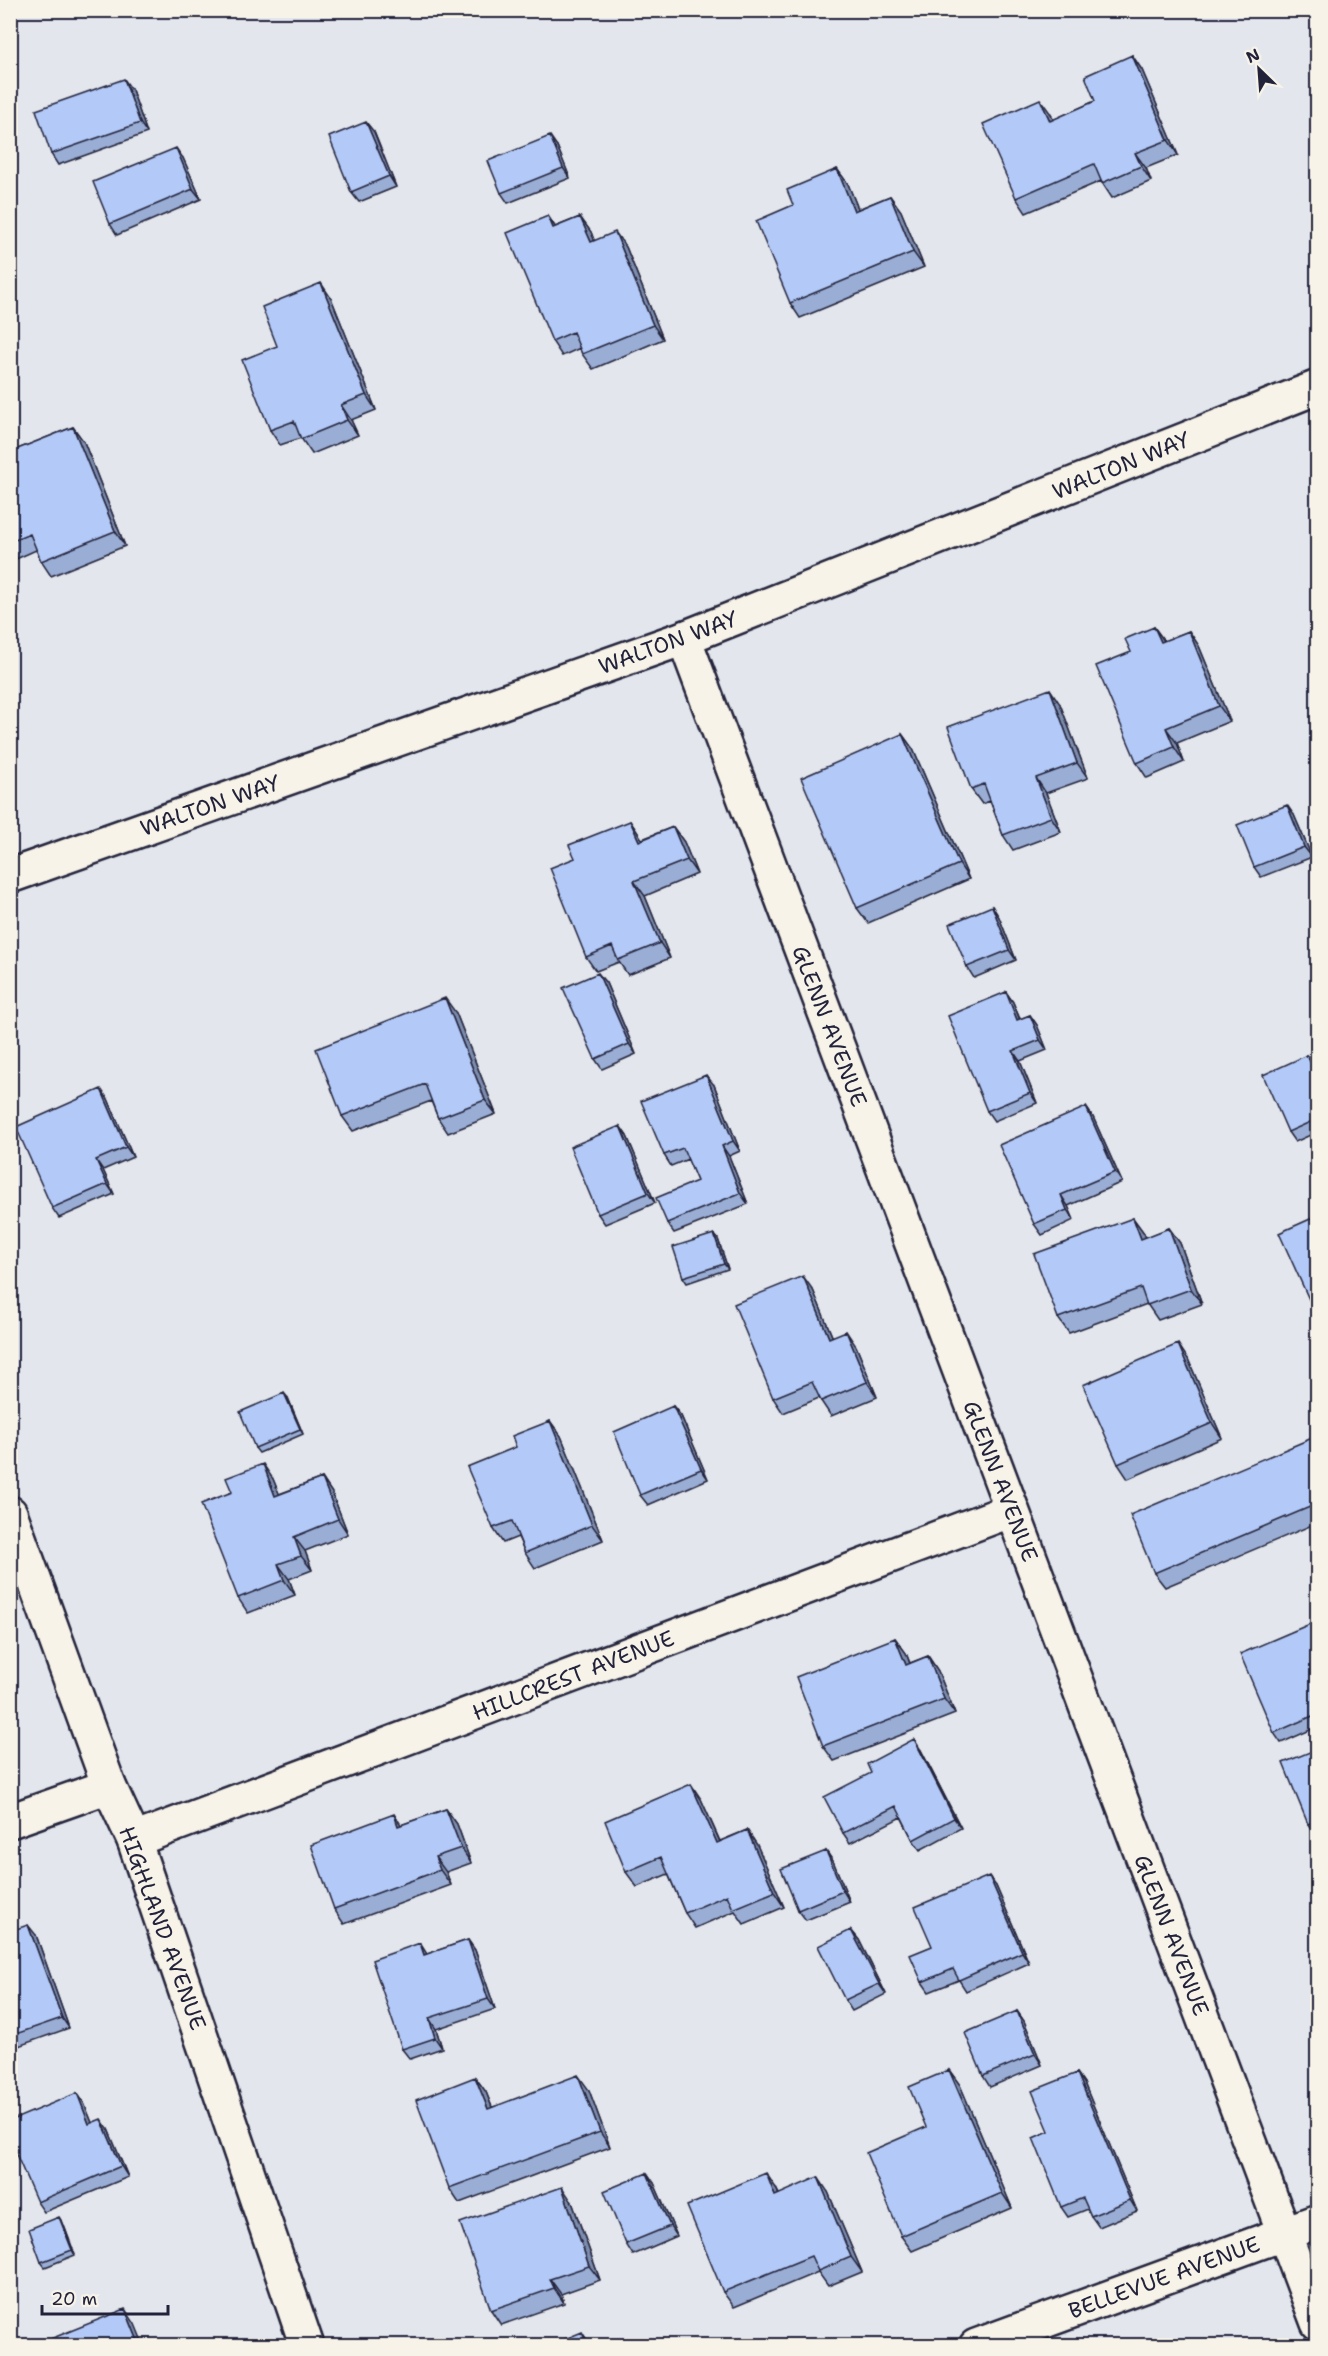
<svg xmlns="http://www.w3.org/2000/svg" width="1328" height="2356" font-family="'Shantell Sans',sans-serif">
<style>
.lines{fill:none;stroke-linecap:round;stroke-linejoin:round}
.minor-casing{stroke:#22223b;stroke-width:38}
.major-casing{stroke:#22223b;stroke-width:38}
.minor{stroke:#f7f3e8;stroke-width:33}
.major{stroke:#f7f3e8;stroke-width:33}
.wall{fill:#9aaed5;stroke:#22223b;stroke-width:1.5}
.shaded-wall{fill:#7d8dae;stroke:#22223b;stroke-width:1.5}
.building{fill:#b3caf8;stroke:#22223b;stroke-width:1.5}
.labels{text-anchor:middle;stroke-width:4.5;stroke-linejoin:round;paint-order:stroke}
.street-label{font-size:22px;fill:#22223b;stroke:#f7f3e8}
</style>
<rect width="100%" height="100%" fill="#e3e7ed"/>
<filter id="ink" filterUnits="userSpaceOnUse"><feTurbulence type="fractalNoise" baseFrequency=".0167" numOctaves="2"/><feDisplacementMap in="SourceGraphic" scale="12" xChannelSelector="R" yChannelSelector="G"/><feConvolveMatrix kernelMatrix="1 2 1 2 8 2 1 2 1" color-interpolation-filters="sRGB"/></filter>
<g filter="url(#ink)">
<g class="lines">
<g class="minor-casing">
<path id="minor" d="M684,638L1318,2323
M10,1821L109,1786
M134,1840L1012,1510
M976,2346L1318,2221"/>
</g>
<g class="major-casing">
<path id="major" d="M10,876L684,638L1318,387
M10,1513L109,1786L134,1840L307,2346"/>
</g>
<use href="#minor" class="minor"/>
<use href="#major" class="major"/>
</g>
<path class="wall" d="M1132,55L1142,70L1178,155L1146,168L1151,181L1112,198L1101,181L1026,213L1016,198L1051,114L1053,120L1095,101Z
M132,90L147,133L58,165L51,154Z
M374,132L396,187L359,202L351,192Z
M557,146L570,178L508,203L501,193Z
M183,158L201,199L117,235L110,224Z
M837,169L848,184L858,209L890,196L901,211L924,267L800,318L790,303L793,205Z
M548,216L555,227L580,217L591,232L594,241L626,247L663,339L593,369L582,354L580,348L562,356L552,341Z
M331,298L376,410L351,420L358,435L312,454L301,438L280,445L270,430L277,346Z
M73,427L84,442L125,546L51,576L41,561L36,550L16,559L10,551V452Z
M1154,627L1164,641L1189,631L1199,646L1230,721L1177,743L1184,762L1147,778L1137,763L1131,652Z
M1060,704L1088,778L1046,793L1061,832L1013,850L1003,835L990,801L982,804L971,789Z
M902,734L913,749L969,879L868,923L857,908Z
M1294,815L1312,857L1261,877L1254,867Z
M630,821L642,839L673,827L684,842L697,874L645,896L670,958L628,975L619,962L596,971L586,957L575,858Z
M992,906L999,917L1016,960L974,978L967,967Z
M606,983L636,1054L602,1069L595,1059Z
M1006,992L1013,1002L1020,1019L1030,1015L1037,1025L1047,1050L1020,1061L1037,1103L994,1121L987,1111Z
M456,1013L496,1114L448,1133L438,1118L431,1101L353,1131L342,1116Z
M1307,1055L1314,1065L1317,1073V1132L1295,1142L1288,1132Z
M714,1085L740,1151L729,1156L748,1204L674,1233L667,1223L697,1181L688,1159L671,1166L664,1155Z
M108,1099L133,1157L103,1170L114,1194L59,1218L52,1208Z
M1086,1107L1093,1117L1122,1182L1068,1206L1074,1220L1042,1235L1034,1224Z
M620,1126L627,1136L655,1203L605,1224L598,1214Z
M1317,1216V1315L1312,1306Z
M1133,1218L1144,1233L1145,1238L1169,1228L1180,1243L1202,1304L1158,1320L1147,1304L1069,1333L1058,1318Z
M714,1234L718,1239L728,1269L687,1283L683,1277Z
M813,1290L832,1336L856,1346L877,1397L831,1416L819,1398L783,1413L773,1398Z
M1188,1359L1222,1438L1128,1479L1118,1464Z
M288,1398L303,1434L259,1453L255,1448Z
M673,1406L681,1416L708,1479L648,1505L640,1495Z
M550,1421L561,1436L603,1540L535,1568L525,1553L518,1537L503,1543L493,1528L516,1447Z
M1317,1436V1523L1165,1587L1154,1573Z
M322,1478L332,1493L348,1534L305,1551L312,1570L289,1579L295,1595L248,1613L238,1598L273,1479L279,1494Z
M1317,1621V1727L1281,1743L1274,1733Z
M895,1638L906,1653L910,1663L928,1656L938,1671L955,1714L834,1761L823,1746Z
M1317,1749V1838L1308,1824Z
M921,1750L961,1828L920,1850L913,1840L901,1817L850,1843L843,1833Z
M701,1799L720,1841L747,1830L757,1845L784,1907L744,1924L735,1911L695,1928L685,1913L668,1874L637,1887L626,1872Z
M446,1809L457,1824L471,1863L446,1872L451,1885L344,1924L334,1909L401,1825Z
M826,1851L833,1861L850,1902L806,1920L798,1910Z
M996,1886L1029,1963L966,1991L959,1980L929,1992L922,1982L932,1946Z
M851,1930L859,1940L886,1994L852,2011L845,2000Z
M10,1931L36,1935L69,2028L10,2049Z
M468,1940L475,1950L495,2009L436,2029L442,2048L410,2059L402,2049L427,1954Z
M1017,2011L1024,2021L1042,2065L990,2087L983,2076Z
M949,2070L960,2085L1012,2208L912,2251L901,2236Z
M1077,2073L1084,2083L1137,2211L1099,2227L1091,2216L1088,2209L1068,2217L1061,2207L1049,2131Z
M475,2077L486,2092L492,2107L589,2090L610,2147L459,2203L449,2188Z
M77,2093L84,2103L92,2123L108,2129L128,2177L44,2212L37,2202Z
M647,2173L654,2183L677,2236L633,2255L626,2244Z
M776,2188L779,2194L828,2192L862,2272L828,2286L818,2272L734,2307L723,2292Z
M572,2202L600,2280L561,2294L564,2303L501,2325L491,2310Z
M63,2223L75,2255L45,2267L41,2262Z"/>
<path class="shaded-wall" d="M1132,55L1142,70L1178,155L1168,140Z
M124,79L132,90L147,133L140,123Z
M1040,99L1051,114L1060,136L1050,121Z
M366,122L374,132L396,187L389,176Z
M550,136L557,146L570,178L563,168Z
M176,148L183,158L201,199L193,189Z
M1135,153L1146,168L1151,181L1141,166Z
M837,169L848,184L865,226L854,211Z
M890,196L901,211L924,267L913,252Z
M548,216L558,231L553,228Z
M580,217L591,232L601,257L591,242Z
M615,232L626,247L663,339L653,325Z
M321,283L331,298L376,410L366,395Z
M341,405L351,420L358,435L347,420Z
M73,427L84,442L125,546L115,531Z
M1154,627L1165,642H1161Z
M1189,631L1199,646L1230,721L1219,706Z
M1050,689L1060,704L1088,778L1077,763Z
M1166,728L1177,743L1184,762L1174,747Z
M902,734L913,749L969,879L959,864Z
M1036,778L1046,793L1061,832L1051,817Z
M1287,805L1294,815L1312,857L1304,847Z
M630,821L640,836L649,855L639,841Z
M673,827L684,842L697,874L687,860Z
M634,881L645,896L670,958L660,943Z
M992,906L999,917L1016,960L1009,950Z
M598,973L606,983L636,1054L629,1044Z
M1006,992L1013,1002L1024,1031L1017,1020Z
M445,998L456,1013L496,1114L485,1100Z
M1030,1015L1037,1025L1047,1050L1040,1040Z
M1013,1051L1020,1061L1037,1103L1030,1093Z
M1307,1055L1314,1065L1317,1073V1078Z
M706,1075L714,1085L740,1151L733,1141Z
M101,1089L108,1099L133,1157L126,1147Z
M1086,1107L1093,1117L1122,1182L1115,1172Z
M620,1126L627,1136L655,1203L648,1193Z
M722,1146L729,1156L748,1204L740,1193Z
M96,1160L103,1170L114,1194L107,1184Z
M1061,1195L1068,1206L1074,1220L1067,1210Z
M1133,1218L1144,1233L1152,1254L1141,1239Z
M1169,1228L1180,1243L1202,1304L1191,1289Z
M714,1234L718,1239L728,1269L724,1264Z
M803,1276L813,1290L839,1353L829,1338Z
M846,1331L856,1346L877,1397L867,1382Z
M1178,1344L1188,1359L1222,1438L1212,1423Z
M284,1393L288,1398L303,1434L300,1429Z
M673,1406L681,1416L708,1479L701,1469Z
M550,1421L561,1436L603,1540L592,1525Z
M263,1464L273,1479L286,1510L275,1496Z
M322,1478L332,1493L348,1534L338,1519Z
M294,1537L305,1551L312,1570L301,1556Z
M278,1564L289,1579L295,1595L284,1580Z
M895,1638L906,1653L916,1680L906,1665Z
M928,1656L938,1671L955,1714L944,1699Z
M914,1739L921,1750L961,1828L954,1818Z
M691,1784L701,1799L727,1858L717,1843Z
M446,1809L457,1824L471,1863L461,1848Z
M394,1814L404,1829L398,1826Z
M747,1830L757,1845L784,1907L774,1892Z
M826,1851L833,1861L850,1902L843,1891Z
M435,1857L446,1872L451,1885L440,1870Z
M989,1876L996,1886L1029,1963L1022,1952Z
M28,1925L36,1935L69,2028L62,2018Z
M851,1930L859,1940L886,1994L879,1984Z
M468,1940L475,1950L495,2009L488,1999Z
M420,1943L427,1954L424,1955Z
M1017,2011L1024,2021L1042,2065L1035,2054Z
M429,2018L436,2029L442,2048L435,2038Z
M949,2070L960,2085L1012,2208L1002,2193Z
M1077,2073L1084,2083L1137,2211L1130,2200Z
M578,2075L589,2090L610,2147L600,2132Z
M475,2077L486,2092L498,2123L488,2109Z
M77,2093L84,2103L97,2135L89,2124Z
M101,2119L108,2129L128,2177L121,2166Z
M647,2173L654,2183L677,2236L670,2226Z
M766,2173L776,2188L785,2211L775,2196Z
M818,2177L828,2192L862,2272L851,2257Z
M562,2187L572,2202L600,2280L589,2266Z
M59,2217L63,2223L75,2255L72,2250Z
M550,2279L561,2294L564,2303L554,2288Z
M125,2309L135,2324L144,2346H140Z
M582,2332L591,2346H587Z"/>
<path class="building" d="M1317,22V34L1313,24Z
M1132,55L1168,140L1135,153L1141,166L1102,183L1094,164L1016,198L983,124L1040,99L1050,121L1095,101L1085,76Z
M124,79L140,123L51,154L36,110Z
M366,122L389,176L351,192L329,137Z
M550,136L563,168L501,193L488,161Z
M176,148L193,189L110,224L93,182Z
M837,169L854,211L890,196L913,252L790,303L756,221L793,205L787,190Z
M548,216L553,228L580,217L591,242L615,232L653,325L582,354L573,332L552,341L507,233Z
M321,283L366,395L341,405L347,420L301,439L294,421L270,430L242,360L277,346L262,307Z
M73,427L115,531L41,561L30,534L10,542V452Z
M1154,627L1161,642L1189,631L1219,706L1166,728L1174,747L1137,763L1096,666L1131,652L1125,639Z
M1050,689L1077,763L1036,778L1051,817L1003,835L984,784L971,789L948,727Z
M902,734L959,864L857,908L801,778Z
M1287,805L1304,847L1254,867L1237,825Z
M630,821L639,841L673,827L687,860L634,881L660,943L618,960L612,946L586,957L550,868L575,858L569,845Z
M992,906L1009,950L967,967L949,924Z
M598,973L629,1044L595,1059L563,988Z
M1006,992L1017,1020L1030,1015L1040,1040L1013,1051L1030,1093L987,1111L948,1016Z
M445,998L485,1100L438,1118L425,1084L342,1116L316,1049Z
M1307,1055L1317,1078V1119L1288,1132L1263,1075Z
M706,1075L733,1141L722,1146L740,1193L667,1223L656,1198L697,1181L683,1148L664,1155L641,1101Z
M101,1089L126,1147L96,1160L107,1184L52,1208L16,1127Z
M1086,1107L1115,1172L1061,1195L1067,1210L1034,1224L999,1145Z
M620,1126L648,1193L598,1214L570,1147Z
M1317,1216V1304L1312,1306L1279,1233Z
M1133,1218L1141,1239L1169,1228L1191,1289L1147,1305L1141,1288L1058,1318L1034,1254Z
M714,1234L724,1264L683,1277L673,1247Z
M803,1276L829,1338L846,1331L867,1382L821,1401L812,1382L773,1398L734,1304Z
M1178,1344L1212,1423L1118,1464L1083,1385Z
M284,1393L300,1429L255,1448L240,1412Z
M673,1406L701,1469L640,1495L614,1432Z
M550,1421L592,1525L525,1553L512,1521L493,1528L467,1467L516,1447L512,1436Z
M1317,1436V1504L1154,1573L1130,1515Z
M263,1464L275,1496L322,1478L338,1519L294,1537L301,1556L278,1564L284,1580L238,1598L201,1504L232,1492L226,1478Z
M1317,1621V1670L1314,1672L1317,1679V1714L1274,1733L1240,1654Z
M895,1638L906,1665L928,1656L944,1699L823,1746L796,1677Z
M914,1739L954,1818L913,1840L896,1806L843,1833L824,1797L871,1773L867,1764Z
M1317,1749V1820L1308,1824L1283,1763Z
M691,1784L717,1843L747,1830L774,1892L733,1909L727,1895L685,1913L661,1857L626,1872L605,1821Z
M446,1809L461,1848L435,1857L440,1870L334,1909L311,1845L394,1814L398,1826Z
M826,1851L843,1891L798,1910L781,1869Z
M989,1876L1022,1952L959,1980L953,1969L922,1982L910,1955L932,1946L915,1907Z
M28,1925L62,2018L10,2036V1931Z
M851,1930L879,1984L845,2000L818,1946Z
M468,1940L488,1999L429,2018L435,2038L402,2049L372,1960L420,1943L424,1955Z
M1017,2011L1035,2054L983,2076L965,2033Z
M949,2070L1002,2193L901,2236L866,2153L926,2127L909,2087Z
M1077,2073L1130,2200L1091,2216L1083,2198L1061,2207L1033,2138L1049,2131L1032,2091Z
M578,2075L600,2132L449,2188L416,2100L475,2077L488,2109Z
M77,2093L89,2124L101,2119L121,2166L37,2202L10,2140V2121Z
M647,2173L670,2226L626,2244L604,2191Z
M766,2173L775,2196L818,2177L851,2257L818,2271L811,2256L723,2292L687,2206Z
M562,2187L589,2266L550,2279L554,2288L491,2310L460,2223Z
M59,2217L72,2250L41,2262L29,2229Z
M125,2309L140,2346H33Z
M582,2332L587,2346H548Z"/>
</g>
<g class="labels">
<g class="street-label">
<text transform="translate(1121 465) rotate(-22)" y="8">WALTON WAY</text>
<text transform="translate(668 642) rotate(-20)" y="8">WALTON WAY</text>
<text transform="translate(210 805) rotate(-19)" y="8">WALTON WAY</text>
<text transform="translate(830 1026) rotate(69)" y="8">GLENN AVENUE</text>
<text transform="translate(1001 1481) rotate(69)" y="8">GLENN AVENUE</text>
<text transform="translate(573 1675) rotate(-21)" y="8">HILLCREST AVENUE</text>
<text transform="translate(163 1928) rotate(70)" y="8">HIGHLAND AVENUE</text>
<text transform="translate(1172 1935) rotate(69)" y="8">GLENN AVENUE</text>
<text transform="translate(1164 2277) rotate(-20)" y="8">BELLEVUE AVENUE</text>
</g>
</g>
<rect width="1328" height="2356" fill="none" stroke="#f7f3e8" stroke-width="36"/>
<rect x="18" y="18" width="1292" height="2320" fill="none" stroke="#22223b" stroke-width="2" filter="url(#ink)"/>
<g transform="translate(1259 69) rotate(335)" stroke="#f7f3e8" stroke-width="4.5" paint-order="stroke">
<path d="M0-4.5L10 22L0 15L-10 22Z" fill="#22223b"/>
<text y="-9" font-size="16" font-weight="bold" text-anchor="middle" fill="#22223b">N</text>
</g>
<path d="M42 2305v9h126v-9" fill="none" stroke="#22223b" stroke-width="3"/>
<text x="51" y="2305" font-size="18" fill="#22223b" stroke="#f7f3e8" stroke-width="4.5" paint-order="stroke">20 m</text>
</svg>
